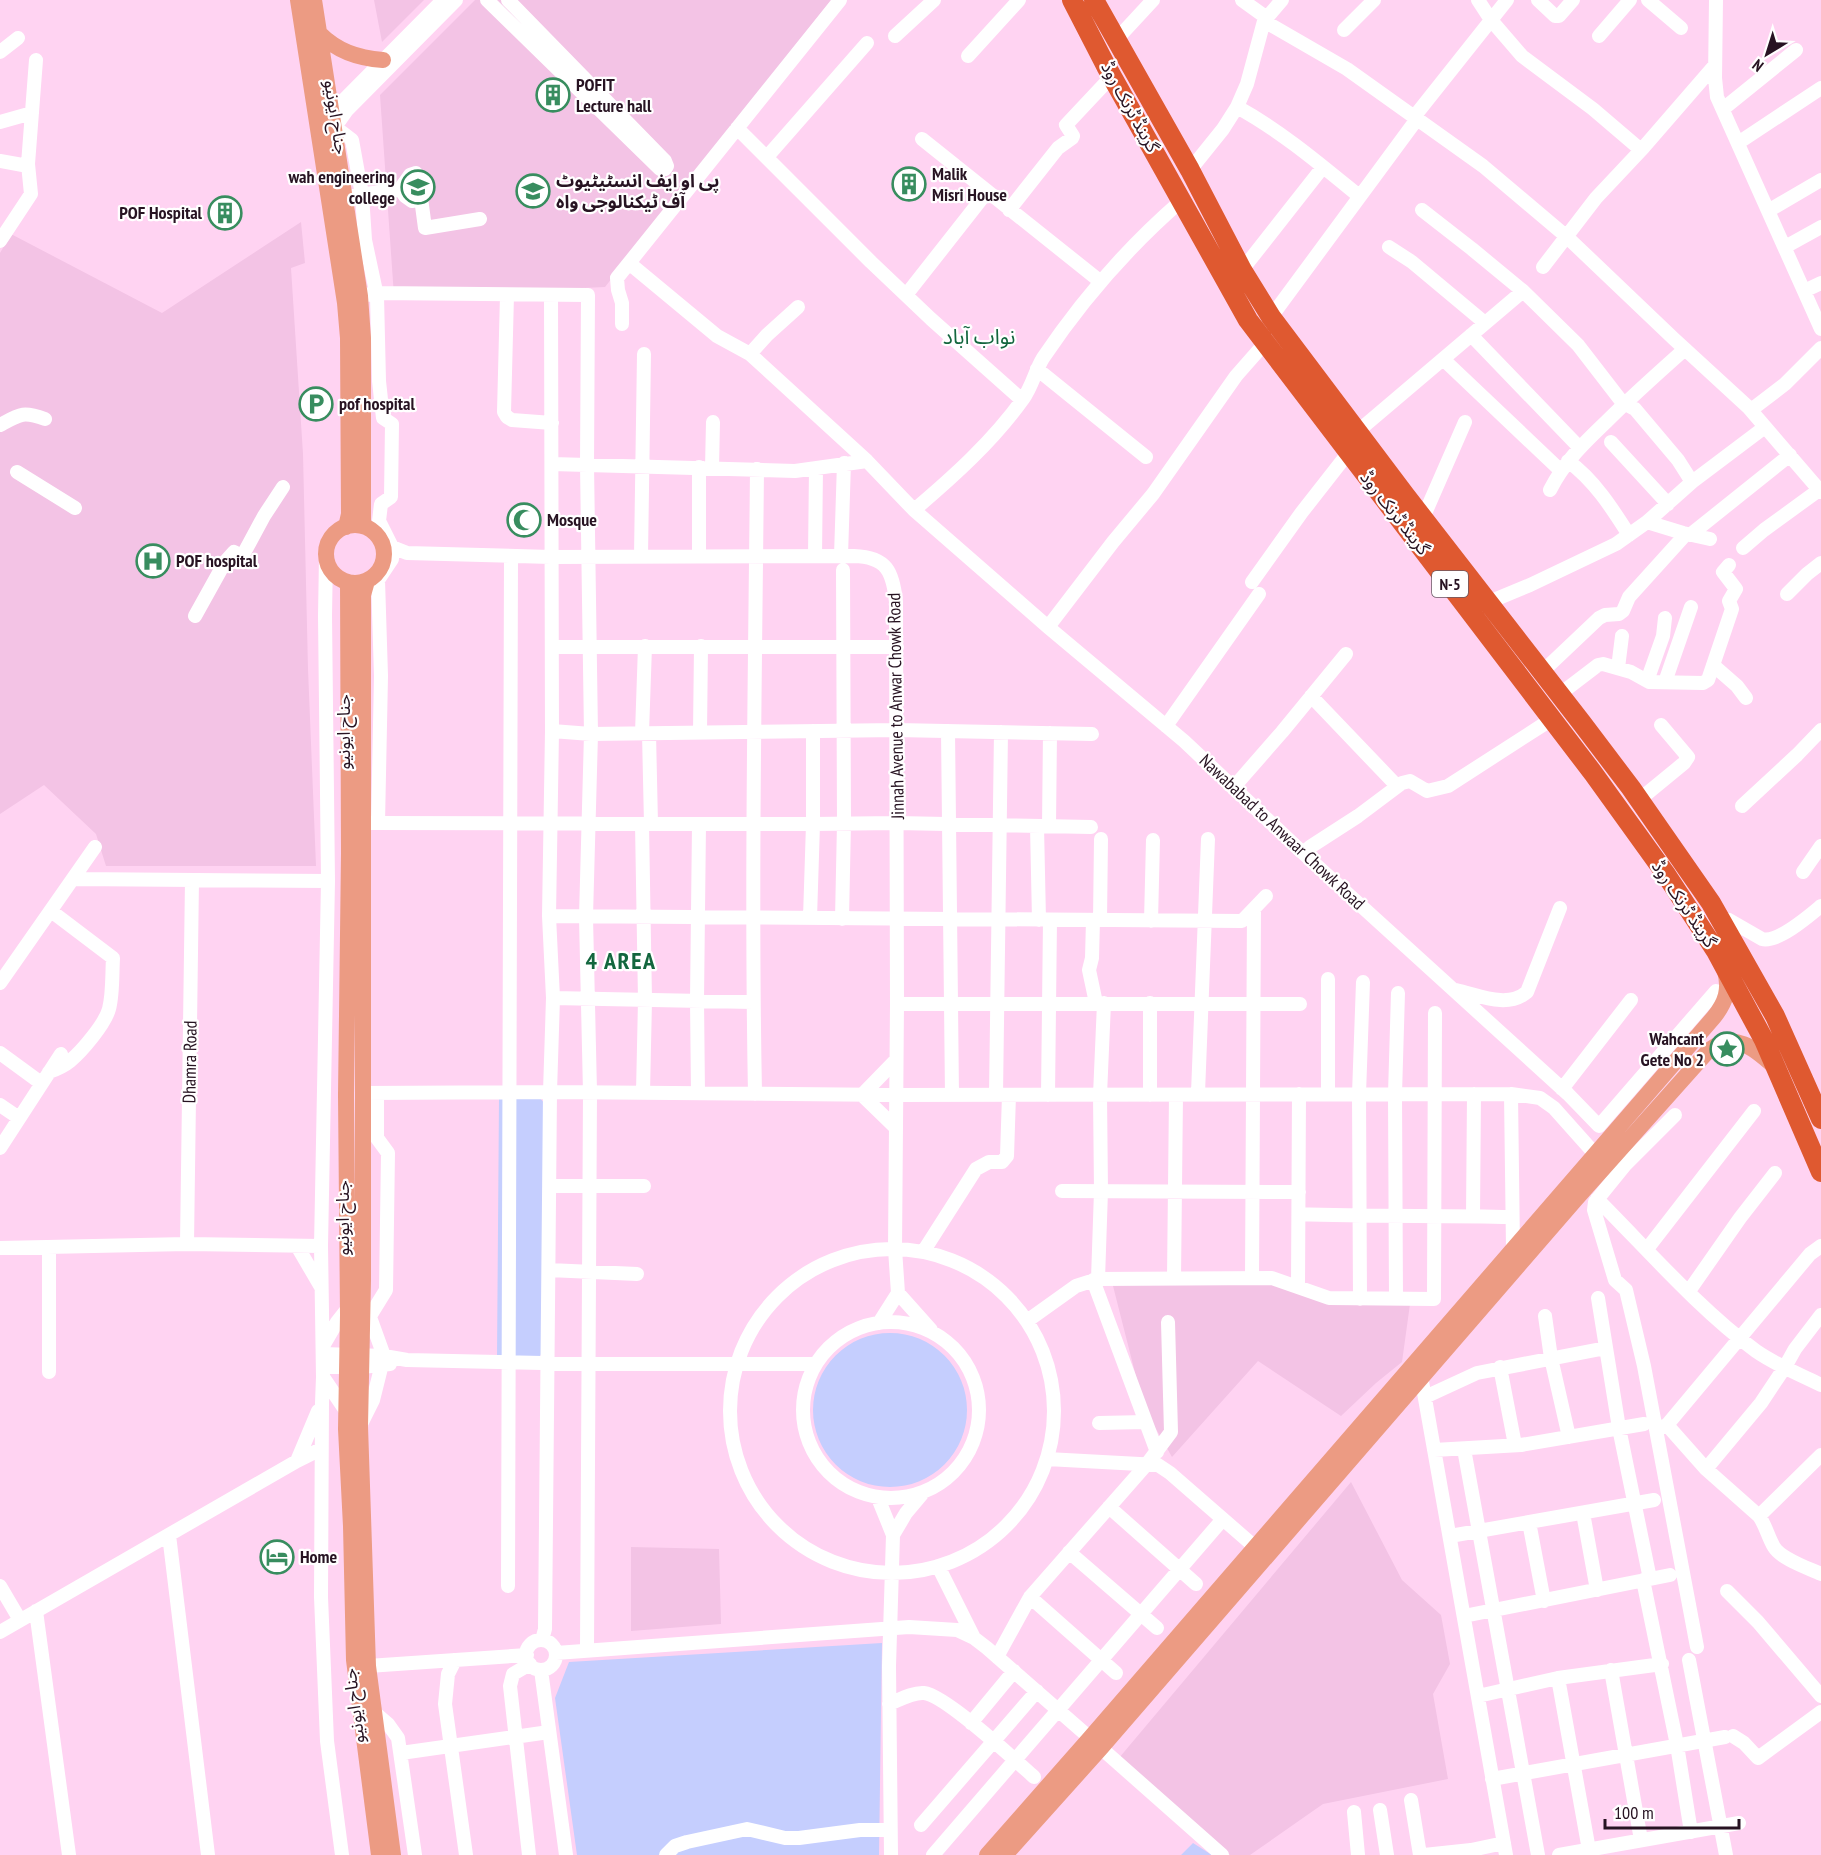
<svg xmlns="http://www.w3.org/2000/svg" width="1821" height="1855" font-family="'PT Sans Narrow','Noto Sans Arabic',sans-serif">
<style>
.built{fill:#f3c3e5}
.green{fill:#c5cefe}
.lines{fill:none;stroke-linecap:round;stroke-linejoin:round}
.minor{stroke:#fff;stroke-width:14}
.major{stroke:#ec9b83;stroke-width:16}
.highway{stroke:#df5930;stroke-width:20}
.labels{text-anchor:middle;stroke-width:4.5;stroke-linejoin:round;paint-order:stroke}
.shield{fill:#fff;stroke:#685a64;stroke-width:1.5}
.shield-label{font-size:16px;font-weight:bold;fill:#271322}
.poi-label{font-size:18px;font-weight:bold;fill:#271322;stroke:#fff;text-anchor:start}
.street-label{font-size:18px;fill:#271322;stroke:#fff}
.quarter-label{font-size:21px;fill:#13663e;stroke:#fff}
.district-label{font-size:24px;font-weight:bold;letter-spacing:1.5px;fill:#13663e;stroke:#fff}
</style>
<rect width="100%" height="100%" fill="#ffd3f2"/>
<path class="built" d="M374,0H424L382,42Z
M475,0H831L605,287L394,296L380,95Z
M301,222L305,263L291,268L303,454L308,669L316,866H106L96,834L44,785L0,814V253L11,234L162,313Z
M1112,1282H1276L1324,1300L1410,1304L1402,1362L1376,1383L1341,1416L1258,1361L1172,1457L1144,1408Z
M1351,1482L1402,1580L1441,1615L1450,1664L1433,1694L1448,1779L1323,1804L1250,1855H1230L1119,1758Z
M631,1547L719,1549L721,1624L631,1631Z"/>
<path class="green" d="M499,1097H539L546,1105L544,1350L538,1359L497,1358Z
M813 1410a77 77 0 1 1 154 0a77 77 0 1 1-154 0Z
M882,1643L879,1855H577L555,1698L569,1662Z
M1193,1843L1212,1855H1181Z"/>
<g class="lines">
<path class="minor" d="M487,0L660,169H665L667,166L665,161L508,0
M1242,0L1267,18
M1478,0L1491,20L1522,56L1593,109L1641,150
M1538,0L1555,16H1559L1573,0
M1648,0L1681,28
M1716,0L1715,78L1717,97L1821,329
M1264,21L1347,69L1483,166L1567,237L1674,339L1748,407L1821,492
M1344,30L1374,0
M895,36L934,0
M1599,36L1630,0
M1116,40L1153,0
M0,52L18,38
M968,56L1019,0
M1237,107C1281,131 1321,165 1359,196
M1723,109L1796,50
M1414,117L1507,0
M326,118L443,0
M0,122L32,113
M327,127H335L352,140L362,195L365,240L377,296L379,381L383,418L392,424L391,497L381,504L379,521L392,547V559L378,580L381,676L378,823
M335,127L347,110L456,0
M737,128L871,262L931,319L1022,400
M922,139L1101,282
M1738,143L1821,88
M767,157L867,43
M0,161L28,166
M1190,170L1223,129L1237,107L1247,84L1264,21L1282,0
M400,189L410,175L416,173
M353,196L400,189L405,196L412,201L421,198L425,228L480,219
M1009,210L1058,148L1072,138L1073,136L1066,125L1112,76
M1422,210L1472,249L1523,291L1578,345L1622,402L1635,409L1678,460L1692,482
M1768,211L1821,180
M0,241L31,194L28,164L36,60
M1389,247L1412,262L1485,323
M1785,247L1821,227
M629,263L717,336L750,354L867,461
M1543,267L1596,198L1643,148L1715,65
M1242,270L1323,167
M1804,291L1821,283
M507,295L504,412L507,417L512,420L552,423
M906,295L987,192
M360,296L376,293L588,295L587,465L591,734L586,917L590,1092L587,1650
M1271,317L1417,119
M622,324V303L618,290L617,278L840,0
M1471,335L1577,445
M750,354L767,335L798,307
M1443,359L1560,470
M1037,369L1146,457
M1751,410L1785,384L1821,348
M0,425C20,414 23,411 45,419
M1357,432L1523,291
M1611,442L1668,504
M1568,461C1594,480 1612,508 1629,535
M552,464L795,471L867,461L914,510C953,477 993,441 1023,399C1032,387 1035,371 1043,358C1082,300 1128,247 1181,201
M699,467V556
M712,468L713,422
M17,472L75,508
M1550,490C1564,462 1584,443 1606,422C1631,397 1658,373 1685,349
M914,510L1048,627L1184,741L1303,853L1568,1094L1599,1126L1716,991
M1423,518L1465,422
M1647,522L1683,533L1710,539
M1690,535L1790,455
M378,536L392,547L407,553L551,557L854,556C887,557 893,572 896,602L897,1004L895,1249L898,1293
M1743,548L1764,530L1819,490
M326,556L325,616L328,881L321,1246L323,1377L322,1403L321,1597L327,1741L342,1855
M641,556L644,354
M815,556L816,468
M841,556L844,463
M1252,582L1302,512L1349,452
M1787,594L1807,574L1821,563
M1489,602L1530,585L1616,544L1647,522L1692,482L1765,427
M195,616L225,562L234,552L240,555L244,553L264,516L283,487
M1048,627L1113,542L1153,494L1236,376L1265,343
M552,647H897
M1713,665L1737,686L1746,698
M1618,668L1622,636
M1542,672L1599,618L1605,615L1619,614L1623,611L1629,597L1686,534
M1647,681L1663,636L1665,618
M1665,682L1691,607
M1560,694L1598,665L1603,664L1631,672L1649,682L1703,683L1708,680L1732,609L1729,601L1736,589L1723,572L1729,565
M1311,696L1397,786
M1166,726L1259,594
M552,731L591,734L897,730L1092,734
M948,731L952,1095
M700,732L701,646
M642,733L645,646
M649,733L651,824
M1233,788L1282,732L1346,654
M1639,800L1684,763L1688,757L1661,725
M1742,806L1797,755L1821,730
M369,823L813,824L897,823L1091,827
M642,824L645,1000L643,1093
M1037,826L1039,920
M1049,826L1050,733
M1303,853L1310,847L1358,816L1402,783L1410,781L1427,791L1448,786L1552,719
M1803,872L1821,846
M74,879L328,881
M549,916L1242,921L1266,896
M810,918L813,824V731
M842,919L844,823L843,570
M1720,919L1729,920L1762,939C1778,943 1809,916 1821,906
M1093,920L1092,958L1089,970L1096,1003
M1100,920L1101,839
M1151,921L1153,840
M0,983L95,847
M1456,990C1479,995 1507,1009 1527,992L1560,908
M553,998L753,1002
M1150,1003V1095
M897,1004H1300
M0,1053L41,1083
M49,1072C57,1069 64,1066 70,1061C82,1051 105,1024 109,1009C113,994 112,975 113,958L51,911
M1562,1089L1631,1000
M362,1093L550,1092L896,1095L1511,1094L1540,1098L1554,1108L1595,1154
M698,1093L697,1000L699,824
M1198,1093L1208,839
M755,1094C751,886 755,678 757,469
M1328,1094V979
M1511,1094L1513,1249
M996,1095L1001,732
M1048,1095L1050,920
M0,1105L19,1118
M1675,1115L1625,1165L1595,1202L1594,1210L1615,1280L1626,1290L1644,1366L1697,1647
M896,1128L862,1095L896,1060
M0,1148L61,1054
M550,1186H644
M1062,1191L1299,1192
M1597,1199C1647,1249 1700,1310 1756,1351C1776,1365 1799,1374 1821,1385
M1299,1214C1370,1217 1440,1215 1511,1217
M1473,1216L1474,1094
M187,1244L192,880
M297,1246L321,1287
M49,1247V1372
M0,1248L187,1244L321,1246
M1647,1249L1754,1111
M730 1411a162 162 0 1 1 324 0a162 162 0 1 1-324 0Z
M923,1252L976,1169L989,1162H1002L1007,1156L1009,1095
M549,1270L637,1274
M1174,1278L1176,1095
M1252,1278L1254,909
M1098,1279L1101,1191L1100,1095L1104,1003
M1093,1280L1157,1452
M1298,1287L1299,1094
M1689,1291L1740,1218L1775,1173
M898,1293L931,1330
M1598,1298L1619,1428L1650,1579
M1360,1299L1359,1094L1363,982
M1396,1299L1395,1094L1398,993
M370,1316L386,1290L388,1153L377,1138V1093
M1545,1316L1551,1358L1569,1437
M1027,1321L1076,1286L1098,1279L1272,1278L1329,1298L1434,1299L1435,1013
M803 1410a88 88 0 1 1 176 0a88 88 0 1 1-176 0Z
M879,1323L898,1293
M323,1346L337,1322L348,1308
M323,1354L384,1356L407,1360L588,1364H816
M323,1367H362L390,1364
M1500,1367L1515,1445
M1417,1371L1421,1376L1506,1855
M323,1377L346,1411
M1425,1397L1477,1373L1606,1348
M1099,1423L1146,1422
M361,1424L373,1400L384,1356L367,1309
M1667,1425L1706,1469L1759,1516C1766,1526 1768,1537 1774,1547C1781,1559 1808,1568 1821,1574
M1656,1429L1667,1425L1810,1254L1821,1246
M1464,1449L1538,1855
M1434,1450L1521,1445L1644,1424
M1047,1459L1158,1465L1170,1473L1255,1547
M297,1461L318,1411
M1706,1469L1761,1403L1785,1367L1795,1349L1821,1315
M878,1498L893,1535L889,1666L891,1855
M1109,1507L1196,1584
M1583,1513L1597,1590
M1759,1516L1821,1455
M1529,1522L1544,1601
M169,1535L208,1855
M893,1535L906,1513L922,1494
M1450,1536L1654,1500
M1069,1552L1157,1628
M938,1566L974,1638
M1643,1580L1677,1745L1691,1832
M0,1586L20,1620
M508,1586L511,556
M1727,1591L1758,1622L1821,1696
M1030,1597L1116,1673
M36,1611L69,1855
M1464,1616L1670,1575
M0,1632L297,1461L321,1449
M542,1640L545,1629L550,1092L553,998L549,916L552,731L551,295
M526 1655a15 15 0 1 1 30 0a15 15 0 1 1-30 0Z
M556,1653L909,1627L957,1630L974,1638L987,1648L1090,1738
M997,1657L1030,1597L1147,1464L1171,1432L1168,1322
M455,1660L448,1674L445,1704L466,1855
M1689,1660L1726,1855
M368,1666L527,1655
M541,1670L566,1855
M1611,1670L1641,1840
M1558,1678L1589,1850
M1478,1696L1558,1678L1662,1664
M889,1704C899,1700 913,1692 924,1693C945,1695 1015,1760 1034,1777
M374,1712L388,1724L398,1738L415,1855
M971,1723L1014,1671
M1733,1736L1744,1743L1758,1758L1821,1712
M1101,1748L1222,1855
M401,1753L549,1732
M1492,1779L1725,1737
M1411,1800L1420,1855
M1380,1810L1387,1855
M1354,1812L1358,1855
M921,1825L1037,1691
M529,1855L510,1686L513,1674L530,1664
M666,1855L675,1846L687,1842L747,1829L785,1838H799L860,1830H890
M933,1855L1223,1519
M1424,1855L1471,1850L1504,1843
M1559,1855L1739,1823"/>
<path class="major" d="M298,0L345,303L348,338L349,514L346,527
M314,0L360,296L363,338V526
M319,33C337,51 357,58 383,60
M326 554a29 29 0 1 1 58 0a29 29 0 1 1-58 0Z
M367,581L363,595V1280L360,1426L368,1666L393,1855
M348,582L349,853L346,1095L348,1315L346,1429L351,1526L354,1660L379,1855
M987,1855L1090,1738L1714,1017C1726,1002 1730,989 1725,971
M1005,1855L1101,1748L1576,1199L1709,1050C1735,1030 1756,1050 1775,1067"/>
<path class="highway" d="M1072,0L1106,66L1248,320L1593,773L1665,873L1716,951L1764,1040L1821,1172
M1094,0L1190,170L1242,270L1271,317L1405,495L1581,722L1631,788L1711,903L1775,1016L1821,1119"/>
</g>
<defs>
<g id="building-ring" transform="scale(1.725)"><circle r="9.5" fill="#fff" stroke="#388d5f" stroke-width="1.5"/><path d="M-4-6H4V6H1V3H-1V6H-4ZM-2.5-4.3h1.7v1.8h-1.7ZM.8-4.3h1.7v1.8H.8ZM-2.5-1h1.7V.8h-1.7ZM.8-1h1.7V.8H.8Z" fill="#388d5f"/></g>
<g id="university-ring" transform="scale(1.725)"><circle r="9.5" fill="#fff" stroke="#388d5f" stroke-width="1.5"/><path d="M0-5L7-2L0 1L-7-2ZM-4 1L0 2.5L4 1V4Q0 6-4 4Z" fill="#388d5f"/></g>
<g id="parking-ring" transform="scale(1.725)"><circle r="9.5" fill="#fff" stroke="#388d5f" stroke-width="1.5"/><path d="M-3.5-5.5H1a3.5 3.5 0 0 1 0 7H-1V5.5H-3.5ZM-1-3.4V-.6H.8a1.4 1.4 0 0 0 0-2.8Z" fill="#388d5f"/></g>
<g id="mosque-ring" transform="scale(1.725)"><circle r="9.5" fill="#fff" stroke="#388d5f" stroke-width="1.5"/><path d="M3.5-4.9A6 6 0 1 0 3.5 4.9A5 5 0 1 1 3.5-4.9Z" fill="#388d5f"/></g>
<g id="hospital-ring" transform="scale(1.725)"><circle r="9.5" fill="#fff" stroke="#388d5f" stroke-width="1.5"/><path d="M-5-5h3v3.5h4V-5h3V5h-3V1.5h-4V5h-3Z" fill="#388d5f"/></g>
<g id="sight-ring" transform="scale(1.725)"><circle r="9.5" fill="#fff" stroke="#388d5f" stroke-width="1.5"/><path d="M0-6L1.8-2.2L6-1.7L2.9 1.2L3.7 5.4L0 3.3L-3.7 5.4L-2.9 1.2L-6-1.7L-1.8-2.2Z" fill="#388d5f"/></g>
<g id="hotel-ring" transform="scale(1.725)"><circle r="9.5" fill="#fff" stroke="#388d5f" stroke-width="1.5"/><path d="M-6-4.5h1.5V1H6V5H4.5V3h-9V5H-6ZM-4 0a1.8 1.8 0 1 1 3.6 0ZM.5 0V-2.5h3Q6-2.5 6 0Z" fill="#388d5f"/></g>
</defs>
<g fill-rule="evenodd">
<use href="#building-ring" x="553" y="95"/>
<use href="#building-ring" x="909" y="184"/>
<use href="#university-ring" x="418" y="187"/>
<use href="#university-ring" x="533" y="191"/>
<use href="#building-ring" x="225" y="213"/>
<use href="#parking-ring" x="316" y="404"/>
<use href="#mosque-ring" x="524" y="520"/>
<use href="#hospital-ring" x="153" y="561"/>
<use href="#sight-ring" x="1727" y="1049"/>
<use href="#hotel-ring" x="277" y="1557"/>
</g>
<g class="labels">
<rect class="shield" x="1432" y="571" width="36" height="26" rx="4.5"/>
<g class="shield-label">
<text x="1450" y="590">N-5</text>
</g>
<g class="poi-label">
<text x="576" y="91">POFIT<tspan x="576" dy="21">Lecture hall</tspan></text>
<text x="932" y="180">Malik<tspan x="932" dy="21">Misri House</tspan></text>
<text x="395" y="183" text-anchor="end">wah engineering<tspan x="395" dy="21">college</tspan></text>
<text x="556" y="187">پی او ایف انسٹیٹیوٹ<tspan x="556" dy="21">آف ٹیکنالوجی واہ</tspan></text>
<text x="202" y="219" text-anchor="end">POF Hospital</text>
<text x="339" y="410">pof hospital</text>
<text x="547" y="526">Mosque</text>
<text x="176" y="567">POF hospital</text>
<text x="1704" y="1045" text-anchor="end">Wahcant<tspan x="1704" dy="21">Gete No 2</tspan></text>
<text x="300" y="1563">Home</text>
</g>
<g class="street-label">
<text transform="translate(1130 107) rotate(61)" y="6">گرینڈ ٹرنک روڈ</text>
<text transform="translate(336 117) rotate(81)" y="6">جناح ایونیو</text>
<text transform="translate(1395 513) rotate(52)" y="6">گرینڈ ٹرنک روڈ</text>
<text transform="translate(896 706) rotate(-91)" y="6">Jinnah Avenue to Anwar Chowk Road</text>
<text transform="translate(344 732) rotate(-90)" y="6">جناح ایونیو</text>
<text transform="translate(1282 832) rotate(43)" y="6">Nawababad to Anwaar Chowk Road</text>
<text transform="translate(1684 904) rotate(56)" y="6">گرینڈ ٹرنک روڈ</text>
<text transform="translate(190 1062) rotate(-89)" y="6">Dhamra Road</text>
<text transform="translate(343 1218) rotate(-90)" y="6">جناح ایونیو</text>
<text transform="translate(354 1706) rotate(-97)" y="6">جناح ایونیو</text>
</g>
<g class="quarter-label">
<text x="979" y="344">نواب آباد</text>
</g>
<g class="district-label">
<text x="621" y="969">4 AREA</text>
</g>
</g>
<g transform="translate(1767 54) rotate(218)" stroke="#ffffff" stroke-width="4.5" paint-order="stroke">
<path d="M0-4.5L10 22L0 15L-10 22Z" fill="#271322"/>
<text y="-9" font-size="16" font-weight="bold" text-anchor="middle" fill="#271322">N</text>
</g>
<path d="M1605 1819v9h134v-9" fill="none" stroke="#271322" stroke-width="3"/>
<text x="1614" y="1819" font-size="18" fill="#271322" stroke="#ffffff" stroke-width="4.5" paint-order="stroke">100 m</text>
</svg>
